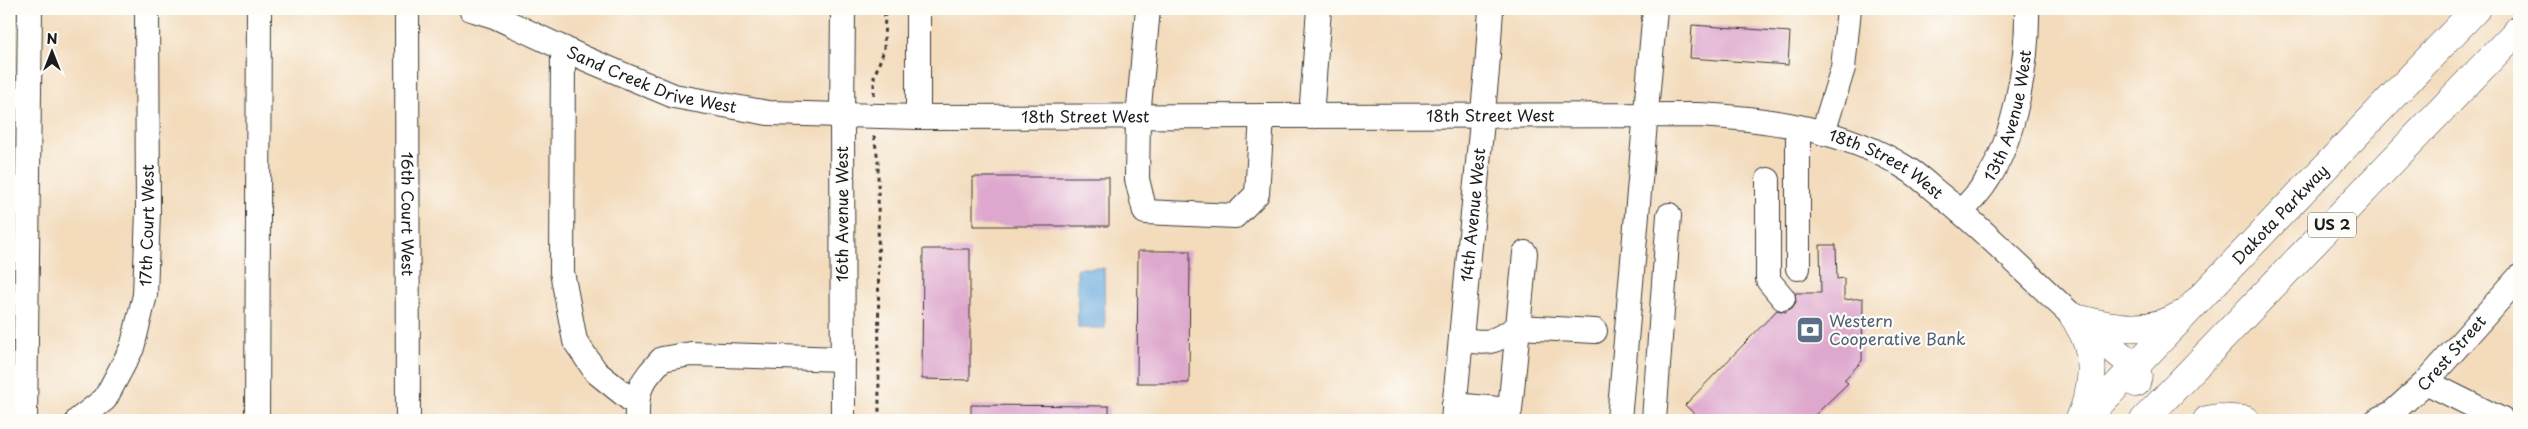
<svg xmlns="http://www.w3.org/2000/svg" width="2528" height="429" font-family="'Playpen Sans',sans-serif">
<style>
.water{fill:#6aabde;stroke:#43647d}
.building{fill:#dea7cd}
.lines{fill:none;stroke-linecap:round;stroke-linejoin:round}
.minor-casing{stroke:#3c3934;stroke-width:26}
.highway-casing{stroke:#3c3934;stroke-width:29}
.path{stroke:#3c3934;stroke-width:3;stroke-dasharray:4 4;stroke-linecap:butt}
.minor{stroke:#fff;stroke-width:24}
.highway{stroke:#fff;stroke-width:28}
.labels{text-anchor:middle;stroke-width:4.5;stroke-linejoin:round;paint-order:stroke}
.shield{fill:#fdfcf7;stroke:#605f5e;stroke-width:1}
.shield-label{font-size:15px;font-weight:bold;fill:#1c1c1c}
.street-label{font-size:16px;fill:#1c1c1c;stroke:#fdfcf7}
.service-label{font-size:16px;fill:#4e5e75;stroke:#fdfcf7;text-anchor:start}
</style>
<rect width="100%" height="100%" fill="#fdfcf7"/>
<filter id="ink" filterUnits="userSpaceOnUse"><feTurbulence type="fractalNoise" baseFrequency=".02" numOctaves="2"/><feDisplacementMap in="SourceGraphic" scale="10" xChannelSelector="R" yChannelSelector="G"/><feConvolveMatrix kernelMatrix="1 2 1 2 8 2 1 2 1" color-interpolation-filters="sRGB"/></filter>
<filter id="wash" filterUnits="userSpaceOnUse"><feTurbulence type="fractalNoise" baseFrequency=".0096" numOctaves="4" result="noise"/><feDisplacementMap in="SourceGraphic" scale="20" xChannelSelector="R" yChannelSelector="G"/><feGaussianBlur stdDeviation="1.12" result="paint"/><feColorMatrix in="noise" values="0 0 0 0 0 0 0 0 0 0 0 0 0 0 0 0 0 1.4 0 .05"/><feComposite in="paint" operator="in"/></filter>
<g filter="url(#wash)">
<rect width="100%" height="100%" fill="#f3dbbc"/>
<path class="water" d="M1077,268H1104L1105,328H1078Z"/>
<g id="blocks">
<path class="building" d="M1692,25L1790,32L1788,65L1690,58Z
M973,177H1109V226H973Z
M1820,245H1836L1837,279L1844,278V300L1863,298L1862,361L1844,380L1848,383L1810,420H1701L1685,405L1777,310L1785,312L1792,308L1796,302L1795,293H1821Z
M923,249H970V380L922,379Z
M1138,251H1190L1189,383H1137Z
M971,405L1109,406V420H971Z"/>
</g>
</g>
<g filter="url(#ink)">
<use href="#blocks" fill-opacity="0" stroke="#3c3934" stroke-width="1"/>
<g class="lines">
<g class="minor-casing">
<g id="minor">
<path id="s1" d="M407,9L408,420"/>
<path id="s2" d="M471,9L494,16L586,59L674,96L768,113L918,117L1699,115C1769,119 1845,129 1906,168C1918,175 1928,185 1939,194C1987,232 2029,276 2074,317"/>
<path d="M918,9V117"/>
<path d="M1148,9L1138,117L1137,179L1145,212L1235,216L1257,194L1262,117"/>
<path d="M563,48L562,272L575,341L596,372L636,404"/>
<path d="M1311,117L1319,9"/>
<path d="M1798,127V268"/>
<path d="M1823,133L1843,68L1849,9"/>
<path d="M1768,180V280L1783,298"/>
<path id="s3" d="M1961,212C1970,202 1979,193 1986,182C2015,140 2028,60 2027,9"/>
<path d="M1525,253L1518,327L1595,331"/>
<path d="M2426,382L2502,420"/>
<path d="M1454,405L1510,410L1518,327C1493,342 1490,345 1461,339"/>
<path d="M25,420L30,9"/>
<path id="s4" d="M78,420L105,399L132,348L145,295L148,211L147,9"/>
<path d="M257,420L259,9"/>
<path d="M637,420C636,388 641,382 662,359L691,354L843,359"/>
<path d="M843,420L842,116L843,9"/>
<path id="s5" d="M1453,420L1487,70L1491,9"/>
<path d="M1619,420L1655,9"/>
<path d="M1654,420L1669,215"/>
<path id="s6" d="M2377,420L2392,413L2426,382L2519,277"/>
</g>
</g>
<g class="highway-casing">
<g id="highway">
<path d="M2074,317L2135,367L2138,376L2136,383"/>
<path d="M2080,319C2115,328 2149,334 2181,315"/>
<path d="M2077,322C2098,354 2094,386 2080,419"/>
<path id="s7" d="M2084,420L2476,9"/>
<path d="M2144,420L2519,29"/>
<path d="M2207,420L2218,418L2245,420"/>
</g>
</g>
<path class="path" d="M874,95V77L884,50L885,9
M874,136L878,160L879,420"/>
<use href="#minor" class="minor"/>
<use href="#highway" class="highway"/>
</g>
</g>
<defs>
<g id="bank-square" transform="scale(1.4375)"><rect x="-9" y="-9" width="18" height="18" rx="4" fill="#5c6f8a" stroke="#fdfcf7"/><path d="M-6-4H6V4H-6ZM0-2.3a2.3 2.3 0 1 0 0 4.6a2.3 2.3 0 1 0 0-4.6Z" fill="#fff"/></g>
</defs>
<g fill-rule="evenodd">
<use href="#bank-square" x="1810" y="330"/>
</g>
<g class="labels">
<rect class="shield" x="2308" y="212.5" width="48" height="25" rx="4"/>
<g class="shield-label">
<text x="2332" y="230">US 2</text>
</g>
<g class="street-label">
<text dy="6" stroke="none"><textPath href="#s2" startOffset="195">Sand Creek Drive West</textPath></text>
<text dy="6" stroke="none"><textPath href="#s3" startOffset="110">13th Avenue West</textPath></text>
<text dy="6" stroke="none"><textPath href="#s2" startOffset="634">18th Street West</textPath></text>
<text dy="6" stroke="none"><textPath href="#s2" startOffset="1039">18th Street West</textPath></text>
<text dy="6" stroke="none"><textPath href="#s2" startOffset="1444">18th Street West</textPath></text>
<text dy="6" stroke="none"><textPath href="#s1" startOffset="205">16th Court West</textPath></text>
<text transform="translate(842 214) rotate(-90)" y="6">16th Avenue West</text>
<text dy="6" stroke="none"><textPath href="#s5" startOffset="206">14th Avenue West</textPath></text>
<text dy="6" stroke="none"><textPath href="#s7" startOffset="284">Dakota Parkway</textPath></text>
<text dy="6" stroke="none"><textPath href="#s4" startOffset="216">17th Court West</textPath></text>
<text dy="6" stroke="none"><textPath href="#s6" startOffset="101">Crest Street</textPath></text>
</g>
<g class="service-label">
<text x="1829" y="327">Western<tspan x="1829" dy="18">Cooperative Bank</tspan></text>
</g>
</g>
<rect width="2528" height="429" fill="none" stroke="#fdfcf7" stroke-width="30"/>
<g transform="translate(52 52)" stroke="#fdfcf7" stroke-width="4" paint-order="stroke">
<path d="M0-4L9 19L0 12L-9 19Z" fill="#1c1c1c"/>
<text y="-8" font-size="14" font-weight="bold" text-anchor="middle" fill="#1c1c1c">N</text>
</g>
</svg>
